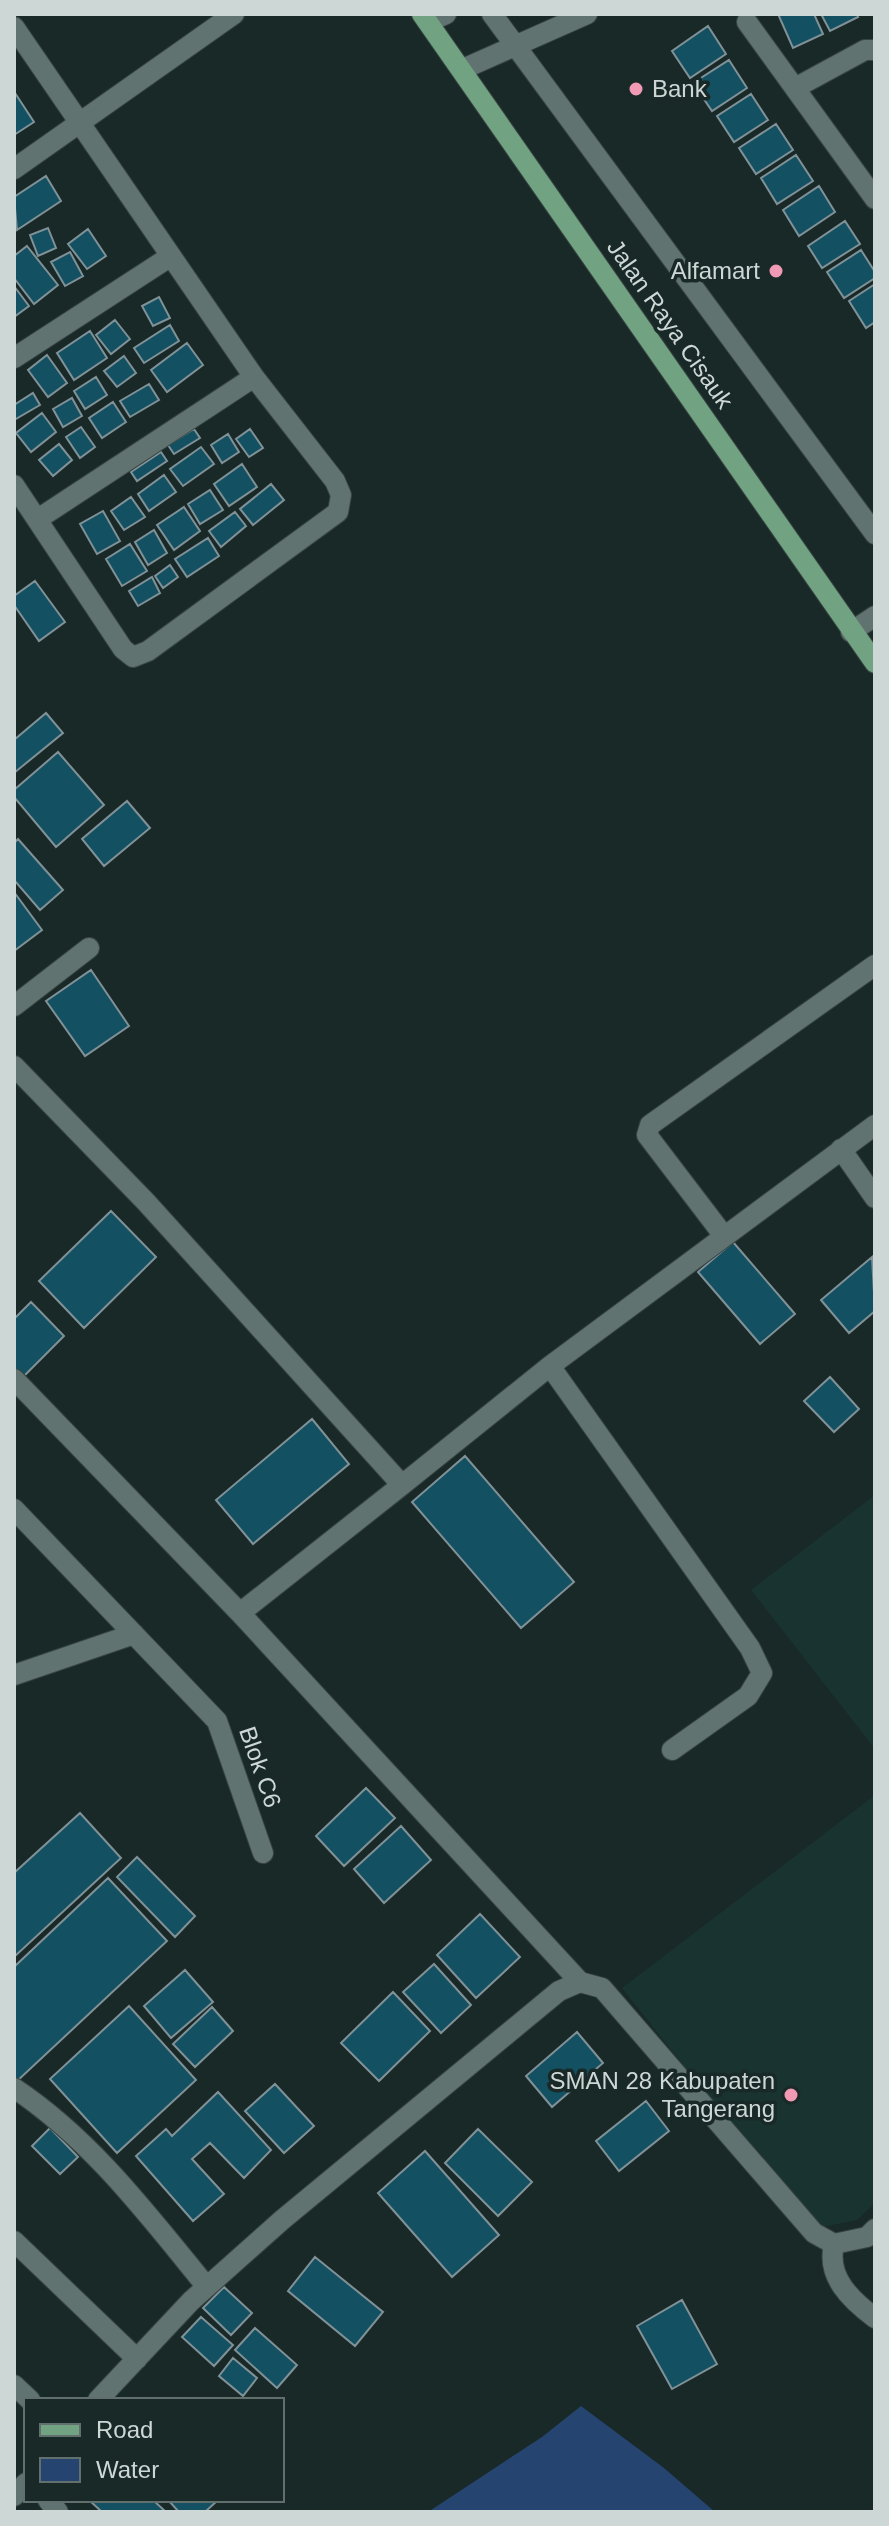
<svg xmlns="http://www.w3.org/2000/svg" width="889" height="2526" font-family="Helvetica,sans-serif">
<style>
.built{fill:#193330}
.water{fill:#254570}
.building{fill:#135061;stroke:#809197;stroke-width:2}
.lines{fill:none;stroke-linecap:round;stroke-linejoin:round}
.minor-casing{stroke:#384543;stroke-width:22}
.major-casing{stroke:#384543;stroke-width:22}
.minor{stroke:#617371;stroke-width:20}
.major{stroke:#71a282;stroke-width:20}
.poi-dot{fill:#f09ab5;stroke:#192927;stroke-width:3}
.labels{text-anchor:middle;stroke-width:7;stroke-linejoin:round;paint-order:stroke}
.poi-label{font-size:24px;fill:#cdd7d6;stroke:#192927;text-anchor:end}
.street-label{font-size:24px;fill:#cdd7d6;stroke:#192927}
</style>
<rect width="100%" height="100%" fill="#192927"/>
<path class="built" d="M875,1495V1749L751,1590Z
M875,1795V2203L857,2220L813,2229L622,1988Z"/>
<path class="water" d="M581,2406L664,2468L715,2512H428L542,2437Z"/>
<path class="building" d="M778,14H814L823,34L793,48Z
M821,14H856L858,17L830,31Z
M708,26L726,54L690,78L672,51Z
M729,60L747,88L712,111L693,83Z
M15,93L34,122L14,135V94Z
M751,94L768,120L734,142L717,116Z
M776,124L793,150L756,174L739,148Z
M796,155L813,181L777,204L761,178Z
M46,176L61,201L17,230L14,197Z
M819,186L835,212L799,236L783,210Z
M845,221L860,244L822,268L808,246Z
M48,228L56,248L38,256L30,235Z
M88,229L106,256L87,269L68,244Z
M27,246L58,285L34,304L14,278V256Z
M861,250L875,272V278L844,298L827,272Z
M70,252L83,276L65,286L51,262Z
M875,284V322L866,328L849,301Z
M14,286L29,306L14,317Z
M159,297L170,318L153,326L142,306Z
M115,320L130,339L111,354L96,335Z
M170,325L179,341L144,363L134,348Z
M90,331L107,358L74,380L57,353Z
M187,343L203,365L167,392L151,370Z
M47,355L67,383L48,397L28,370Z
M124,356L136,373L117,387L104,371Z
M96,377L107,395L85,409L74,391Z
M149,384L159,400L130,417L120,401Z
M33,393L40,405L14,420V405Z
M72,398L82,416L63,427L53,409Z
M113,402L126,422L102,438L89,418Z
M42,413L56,432L31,452L16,433Z
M81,427L95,447L80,458L66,437Z
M194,429L200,438L174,454L168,445Z
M250,429L263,448L249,457L236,439Z
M228,434L239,452L222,463L211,445Z
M59,444L72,460L53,476L39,460Z
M201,447L214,464L183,486L170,469Z
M161,452L167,461L137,481L131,472Z
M242,464L257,487L229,506L214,484Z
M164,475L176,492L149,511L138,494Z
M271,484L284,500L253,525L240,509Z
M210,490L223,510L200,524L188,504Z
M131,497L145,517L124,530L111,511Z
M184,507L200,531L174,550L157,525Z
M103,511L120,541L97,554L80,524Z
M235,512L246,526L221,547L209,531Z
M154,530L167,553L148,565L135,542Z
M208,538L219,556L187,577L175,559Z
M130,544L147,571L122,586L106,559Z
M170,565L178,577L163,588L155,576Z
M152,577L160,593L138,606L129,591Z
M35,581L65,622L39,641L14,605V596Z
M46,713L63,733L14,773V740Z
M58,752L104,805L56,847L14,797V790Z
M127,801L150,828L104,866L82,839Z
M18,839L63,890L40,910L14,880V843Z
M14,892L42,930L14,951Z
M91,970L129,1026L85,1056L46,1001Z
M111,1211L156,1257L84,1328L39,1281Z
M733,1242L795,1314L760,1344L698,1272Z
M872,1257L875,1311L849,1333L821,1300Z
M31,1302L64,1336L23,1377L14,1368V1319Z
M830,1377L859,1409L834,1432L804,1401Z
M312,1419L349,1464L253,1544L216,1500Z
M465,1456L574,1582L521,1628L412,1502Z
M366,1788L395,1818L344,1866L316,1836Z
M80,1813L121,1858L14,1957V1873Z
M401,1826L431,1860L384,1903L354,1869Z
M137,1857L195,1916L175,1937L117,1877Z
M108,1878L167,1941L15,2083L14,1967Z
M480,1914L520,1957L476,1998L437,1955Z
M434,1964L471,2005L441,2033L403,1992Z
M185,1970L213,2002L171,2038L144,2006Z
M393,1992L430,2031L379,2081L341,2043Z
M129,2006L196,2080L117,2153L50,2079Z
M212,2007L233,2031L195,2067L173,2044Z
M577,2032L603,2063L552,2107L526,2076Z
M275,2084L314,2126L284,2153L245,2111Z
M218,2092L271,2150L244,2178L210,2143L192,2159L224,2194L193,2221L136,2156L166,2129L172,2136Z
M646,2101L669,2131L619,2171L596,2141Z
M50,2128L78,2157L60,2174L32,2146Z
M478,2129L532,2182L498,2216L445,2163Z
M425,2151L499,2235L452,2277L378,2193Z
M315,2257L383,2312L355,2346L288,2291Z
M224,2287L252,2313L231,2335L203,2308Z
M682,2300L717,2364L672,2389L637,2326Z
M201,2317L233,2345L214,2366L182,2337Z
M255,2328L297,2365L277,2388L235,2350Z
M233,2358L257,2378L243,2396L219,2376Z
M89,2500H153L166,2512H102Z
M168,2500H218L205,2512H179Z"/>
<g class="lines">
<g class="minor-casing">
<path id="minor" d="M492,14L875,534
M428,22L446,14
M747,22L875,199
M14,27L254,377L335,481L341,495L338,512L148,651L133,657L123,649L14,485
M463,69L587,14
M795,88L865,50H875
M14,169L234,14
M14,358L171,256
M38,519L254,377
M851,632L875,616
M14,1006L89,948
M14,1066L146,1202L402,1485L550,1366L875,1125
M841,1149L875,1198
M724,1236L647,1135L650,1125L875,965
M550,1366L750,1648L762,1673L748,1696L672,1750
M14,1379L240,1613L580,1982
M14,1509L217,1721L263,1853
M240,1613L402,1485
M14,1675L134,1634
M14,2088C92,2140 148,2215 207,2287
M14,2241L137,2359
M834,2244C826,2277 851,2300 875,2318
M14,2385L30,2400
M98,2400L191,2301L282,2220L559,1991L580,1982L602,1988L814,2233L834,2244L867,2237L875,2229
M14,2496L26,2483
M48,2500L58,2512"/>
</g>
<g class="major-casing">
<path id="major" d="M422,14L875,663"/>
</g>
<use href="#minor" class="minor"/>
<use href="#major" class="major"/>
</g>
<g class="poi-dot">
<circle cx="636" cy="89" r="8"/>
<circle cx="776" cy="271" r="8"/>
<circle cx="791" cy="2095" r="8"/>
</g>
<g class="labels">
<g class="poi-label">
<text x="652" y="97" text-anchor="start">Bank</text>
<text x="760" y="279">Alfamart</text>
<text x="775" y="2089">SMAN 28 Kabupaten<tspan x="775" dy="28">Tangerang</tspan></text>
</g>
<g class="street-label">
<text transform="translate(670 324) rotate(55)" y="8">Jalan Raya Cisauk</text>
<text transform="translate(260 1767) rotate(71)" y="8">Blok C6</text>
</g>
</g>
<rect width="889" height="2526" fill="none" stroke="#cdd7d6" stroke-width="32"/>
<rect x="24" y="2398" width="260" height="104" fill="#192927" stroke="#616f6d" stroke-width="2"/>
<rect x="40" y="2424" width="40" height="12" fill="#71a282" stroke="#616f6d" stroke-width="2"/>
<text x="96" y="2438" font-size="24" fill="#cdd7d6">Road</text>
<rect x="40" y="2458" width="40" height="24" fill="#254570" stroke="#616f6d" stroke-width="2"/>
<text x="96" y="2478" font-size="24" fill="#cdd7d6">Water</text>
</svg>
